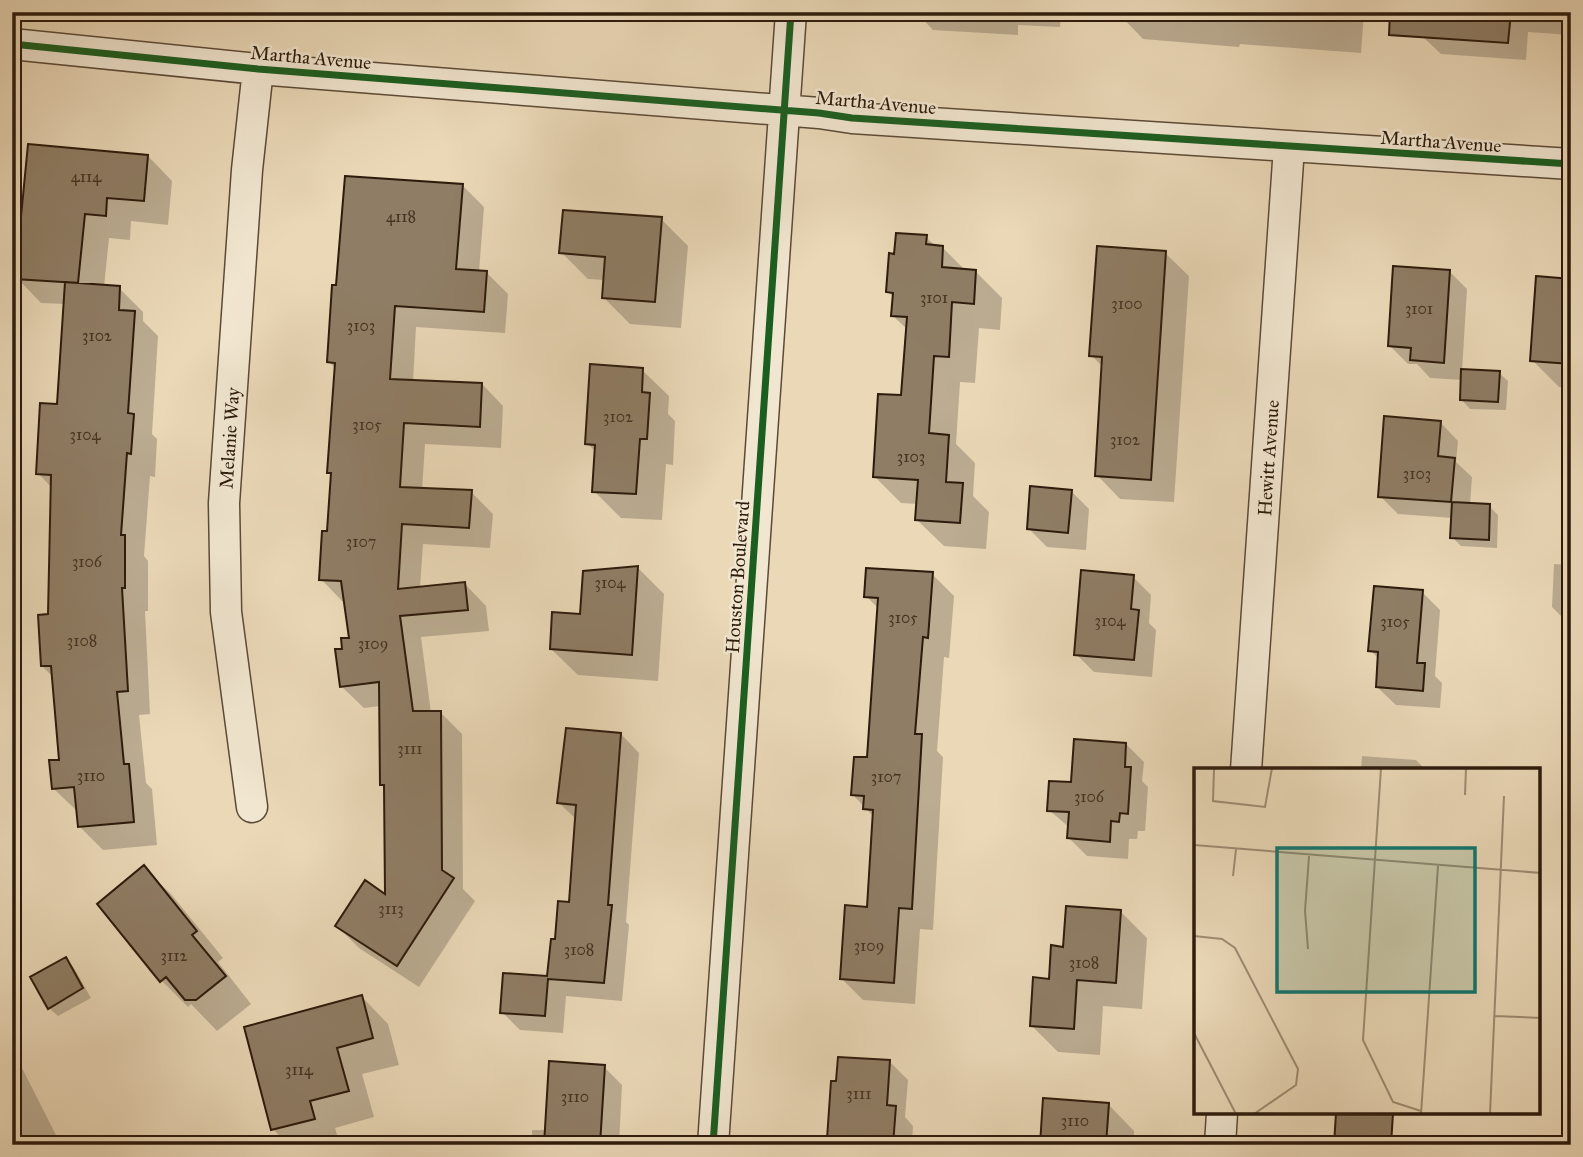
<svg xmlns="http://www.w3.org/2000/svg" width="1583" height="1157" font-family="'IM FELL Great Primer',serif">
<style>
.shadow{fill:#0003}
.building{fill:#8f7d65;stroke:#2d1b0c;stroke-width:2}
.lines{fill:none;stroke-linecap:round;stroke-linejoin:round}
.minor-casing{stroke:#5c4a37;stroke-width:33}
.minor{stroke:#f1e6d0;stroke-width:30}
.cycleway-casing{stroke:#f1e6d0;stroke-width:11}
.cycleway{stroke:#1b5e20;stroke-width:7}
.labels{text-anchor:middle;stroke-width:5;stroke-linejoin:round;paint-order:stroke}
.number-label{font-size:16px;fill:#463422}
.street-label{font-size:19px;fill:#2d1b0c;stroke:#f1e6d0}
.inset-road{fill:none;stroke:#9e8c73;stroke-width:2}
.view{fill:#0f766e;fill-opacity:0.15;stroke:#0f766e;stroke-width:3.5}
.inset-edge{fill:none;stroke:#2d1b0c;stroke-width:3.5}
</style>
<rect width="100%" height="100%" fill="#ead8b7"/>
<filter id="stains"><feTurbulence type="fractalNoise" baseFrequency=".00286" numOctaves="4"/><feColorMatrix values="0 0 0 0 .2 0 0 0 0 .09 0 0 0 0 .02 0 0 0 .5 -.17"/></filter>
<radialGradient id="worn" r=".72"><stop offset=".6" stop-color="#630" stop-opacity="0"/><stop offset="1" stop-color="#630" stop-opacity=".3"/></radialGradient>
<path class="shadow" d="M916,12H1061L1060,27L1018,25V35L933,30Z
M1120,12H1364L1361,53L1240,44L1239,47L1143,39L1120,15Z
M1425,12H1571V35L1528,32L1526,60L1441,54L1423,37Z
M30,146L148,156L172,181L168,225L131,221L130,240L109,238L104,287L119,288L143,312V321L158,336L152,434L157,439L155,477L150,476L144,556L148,561V611H145L150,714L139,715L146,783L152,789L157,845L103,850L79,826L78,812L54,789L61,761L53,677L42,666L50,616L52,488L38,473L58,405L65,304L41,303L17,278Z
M462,185L484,207L479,272H486L508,294L505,333L416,327L413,382L482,384L503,406L501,448L425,444L422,490L471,492L493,514L490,548L423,544L420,588L465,584L486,606L489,631L421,637L431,713L440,712L462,734L463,889L475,901L419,987L359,948L337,926L387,897L386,789L382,784L381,706L364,708L342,687L344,650L350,639L345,601H342L321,579L329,532L333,476L329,472L336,369L329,362L338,287Z
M661,219L688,246L681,328L630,324L603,297L605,280L588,279L561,252Z
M926,237L936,247H942L966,271H975L1002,298L1000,330L979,328L975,383L960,382L956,444L975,463L973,496L989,512L986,549L944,546L917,520L918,504L901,503L875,477L902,397L908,330L893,316L895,298L888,292L896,256Z
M1165,253L1189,276L1174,502L1120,499L1097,475L1103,367L1091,355Z
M1449,271L1467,289L1462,371L1499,373L1508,381L1506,410L1470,409L1462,400L1463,380L1430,378L1417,364H1408L1390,346Z
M1571,280V388L1559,387L1532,360Z
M642,370L669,396L668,414L675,421L673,465L666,464L662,520L621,518L594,491L597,453L587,443Z
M1440,422L1458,441L1456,462L1472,477L1470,505L1489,506L1498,515L1497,548L1461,546L1452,537L1453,518L1398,514L1380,496Z
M1071,491L1089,509L1086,550L1047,547L1029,529Z
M1554,564L1571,565V626L1552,607Z
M638,568L664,594L658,681L578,675L551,649L581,615Z
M932,574L954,596L949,658L944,657L937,751L943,757L933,930L920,929L915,1004L863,1000L841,978L869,909L875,818L853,795L869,759L879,609L866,596Z
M1133,577L1151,595L1149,623L1156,630L1152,677L1094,672L1076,654Z
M1422,592L1440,610L1435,676L1442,683L1440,708L1396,705L1377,687L1380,660L1370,650Z
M621,734L639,753L626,922L629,925L622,1001L566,996L563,1033L520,1030L502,1012L549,978L557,940L571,904L577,820L559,803Z
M1126,744L1144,762L1142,781L1148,787L1145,831H1138L1137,839H1129L1128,859L1087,856L1069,838L1070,828L1049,810L1072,784Z
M1362,756L1416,760L1426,770H1361Z
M144,868L171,894L223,958L218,962L251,1004L217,1031L191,1004L188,1007L161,980Z
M1120,911L1147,938L1142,1009L1103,1006L1100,1055L1058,1052L1031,1025L1051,980L1065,949Z
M66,959L74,968L91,998L58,1016L49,1008Z
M362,997L388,1024L399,1065L362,1074L374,1117L335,1128L340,1145H288L273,1129Z
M12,1059L22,1068L61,1145H12Z
M890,1062L908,1080L905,1117L913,1126L912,1145H836L829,1138Z
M604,1067L622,1085L619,1145H532V1130H546Z
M1108,1104L1134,1131V1145H1030L1031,1140L1042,1141Z"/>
<path class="building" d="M1390,12H1511L1508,43L1389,35Z
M28,144L148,155L144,201L107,198L106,216L85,214L78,283L15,279Z
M345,176L463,184L456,269L487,271L484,312L395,306L390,379L482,383L480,427L404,423L400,487L472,490L469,528L402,524L398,589L465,582L468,610L400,616L413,711H441L442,870L454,878L397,966L335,926L365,880L385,894L384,785H380L379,682L340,687L335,649H342L341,638H349L341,581L319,580L322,531H327L331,473H327L335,363L327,362L332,285H336Z
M563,210L662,217L655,302L602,298L605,257L559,253Z
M896,233L927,235L926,244L943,246L942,267L976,270L974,304L952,302L949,357L934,356L929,433L949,435L946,482L963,483L960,523L915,520L918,480L873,477L878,394L901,395L907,317L891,316L893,293L886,292L889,253L894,254Z
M1097,246L1166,251L1151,480L1095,476L1102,357L1089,356Z
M1393,266L1450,270L1444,363L1410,360L1411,348L1388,346Z
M1536,276L1571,279V364L1530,361Z
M65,282L120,286L119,310L135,311L128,413L134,414L131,454L127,453L121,535H125V588H122L128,691L117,692L124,764H129L134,822L78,827L74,787L52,789L49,760H59L51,666H41L38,615L48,614L51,475L36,474L40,403L57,404Z
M590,364L643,368L642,392L650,393L647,439H640L636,494L592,492L595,445L585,444Z
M1461,369L1500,371L1498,402L1460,400Z
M1384,416L1441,421L1438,456L1455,458L1451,502L1378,497Z
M1030,486L1072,490L1068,533L1027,529Z
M1452,502L1490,504L1489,540L1450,538Z
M638,566L632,655L550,649L552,612L580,614L583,571Z
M866,568L933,572L928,638L923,637L915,734H922L912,909L899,908L894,983L840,979L845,905L867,907L873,810L863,809L864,796L851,795L854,757H867L878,598L864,597Z
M1081,570L1134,575L1131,609L1139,610L1134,660L1074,655Z
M1374,586L1423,590L1417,663H1425L1423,691L1376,687L1378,652L1368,651Z
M566,728L621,733L608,905H612L604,983L548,979L545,1016L500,1013L503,973L547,976L551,939H555L558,901L569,902L576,805L557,803Z
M1074,739L1126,743L1125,767H1131L1128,814L1120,813L1119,822L1111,821L1110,842L1067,838L1069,812L1047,811L1049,781L1071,782Z
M144,865L197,931L192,935L226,976L196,1000H185L166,977L160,982L97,904Z
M1066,906L1121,910L1116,983L1077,980L1074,1029L1030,1026L1033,977L1049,979L1051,945L1063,947Z
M66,957L83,988L48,1009L30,977Z
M362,995L373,1038L337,1048L349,1091L310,1101L315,1119L271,1130L244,1027Z
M838,1057L890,1060L887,1105L896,1106L893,1145H851L852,1141L827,1139L831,1081H836Z
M549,1061L605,1065L600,1145H544Z
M1043,1098L1109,1103L1106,1145H1040Z
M1336,1113H1393L1391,1145H1334Z"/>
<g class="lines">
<g class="minor-casing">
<path id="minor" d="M12,44L258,69L819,113L852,118L1571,164
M1246,770L1289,147
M252,807L226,612L224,503L247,170L258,69
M713,1145L791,12
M1220,1145L1222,1113"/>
</g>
<use href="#minor" class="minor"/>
<g class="cycleway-casing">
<path id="cycleway" d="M12,44L258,69L819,113L852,118L1571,164
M713,1145L791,12"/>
</g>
<use href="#cycleway" class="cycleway"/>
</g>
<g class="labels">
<g class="number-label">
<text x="86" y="182">4114</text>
<text x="401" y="222">4118</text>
<text x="934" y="303">3101</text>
<text x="1127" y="309">3100</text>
<text x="1419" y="314">3101</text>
<text x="361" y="331">3103</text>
<text x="97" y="341">3102</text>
<text x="618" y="422">3102</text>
<text x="367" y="430">3105</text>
<text x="85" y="440">3104</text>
<text x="1125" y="445">3102</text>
<text x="911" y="462">3103</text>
<text x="1417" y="479">3103</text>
<text x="361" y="547">3107</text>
<text x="87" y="567">3106</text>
<text x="610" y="588">3104</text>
<text x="903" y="623">3105</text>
<text x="1110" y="626">3104</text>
<text x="1395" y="627">3105</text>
<text x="82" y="646">3108</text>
<text x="373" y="649">3109</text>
<text x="410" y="754">3111</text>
<text x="91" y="781">3110</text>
<text x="886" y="782">3107</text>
<text x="1089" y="802">3106</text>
<text x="391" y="914">3113</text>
<text x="869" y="951">3109</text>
<text x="579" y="955">3108</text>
<text x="174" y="961">3112</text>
<text x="1084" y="968">3108</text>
<text x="299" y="1075">3114</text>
<text x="859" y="1099">3111</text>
<text x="575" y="1102">3110</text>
<text x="1075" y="1126">3110</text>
</g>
<g class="street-label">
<text transform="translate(311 57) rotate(5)" y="7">Martha Avenue</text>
<text transform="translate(876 102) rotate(5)" y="7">Martha Avenue</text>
<text transform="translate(1441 141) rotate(4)" y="7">Martha Avenue</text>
<text transform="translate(229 438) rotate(-86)" y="7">Melanie Way</text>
<text transform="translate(1268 458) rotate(-86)" y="7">Hewitt Avenue</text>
<text transform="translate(737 577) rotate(-86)" y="7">Houston Boulevard</text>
</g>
</g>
<g transform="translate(1194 768)">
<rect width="346" height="346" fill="#ead8b7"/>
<path class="inset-road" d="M187,0L169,272L199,334L227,343M20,1L19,33L71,39L78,0M271,27L272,0M0,77L347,105M39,108L42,81M0,168L28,171L41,180L104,301L102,317L60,346M114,181L111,143L115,88M301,248L347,250M0,265L42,346M227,346L244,98M296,346L310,28"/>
<path class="view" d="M83,80H281V224H83Z"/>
<rect width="346" height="346" class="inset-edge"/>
</g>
<rect width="1583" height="1157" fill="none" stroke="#ead8b7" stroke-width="42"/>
<rect x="14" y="14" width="1555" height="1129" fill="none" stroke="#2d1b0c" stroke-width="3.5"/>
<rect x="21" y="21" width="1541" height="1115" fill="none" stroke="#2d1b0c" stroke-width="2"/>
<rect width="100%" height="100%" filter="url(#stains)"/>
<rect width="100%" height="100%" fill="url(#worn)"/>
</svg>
